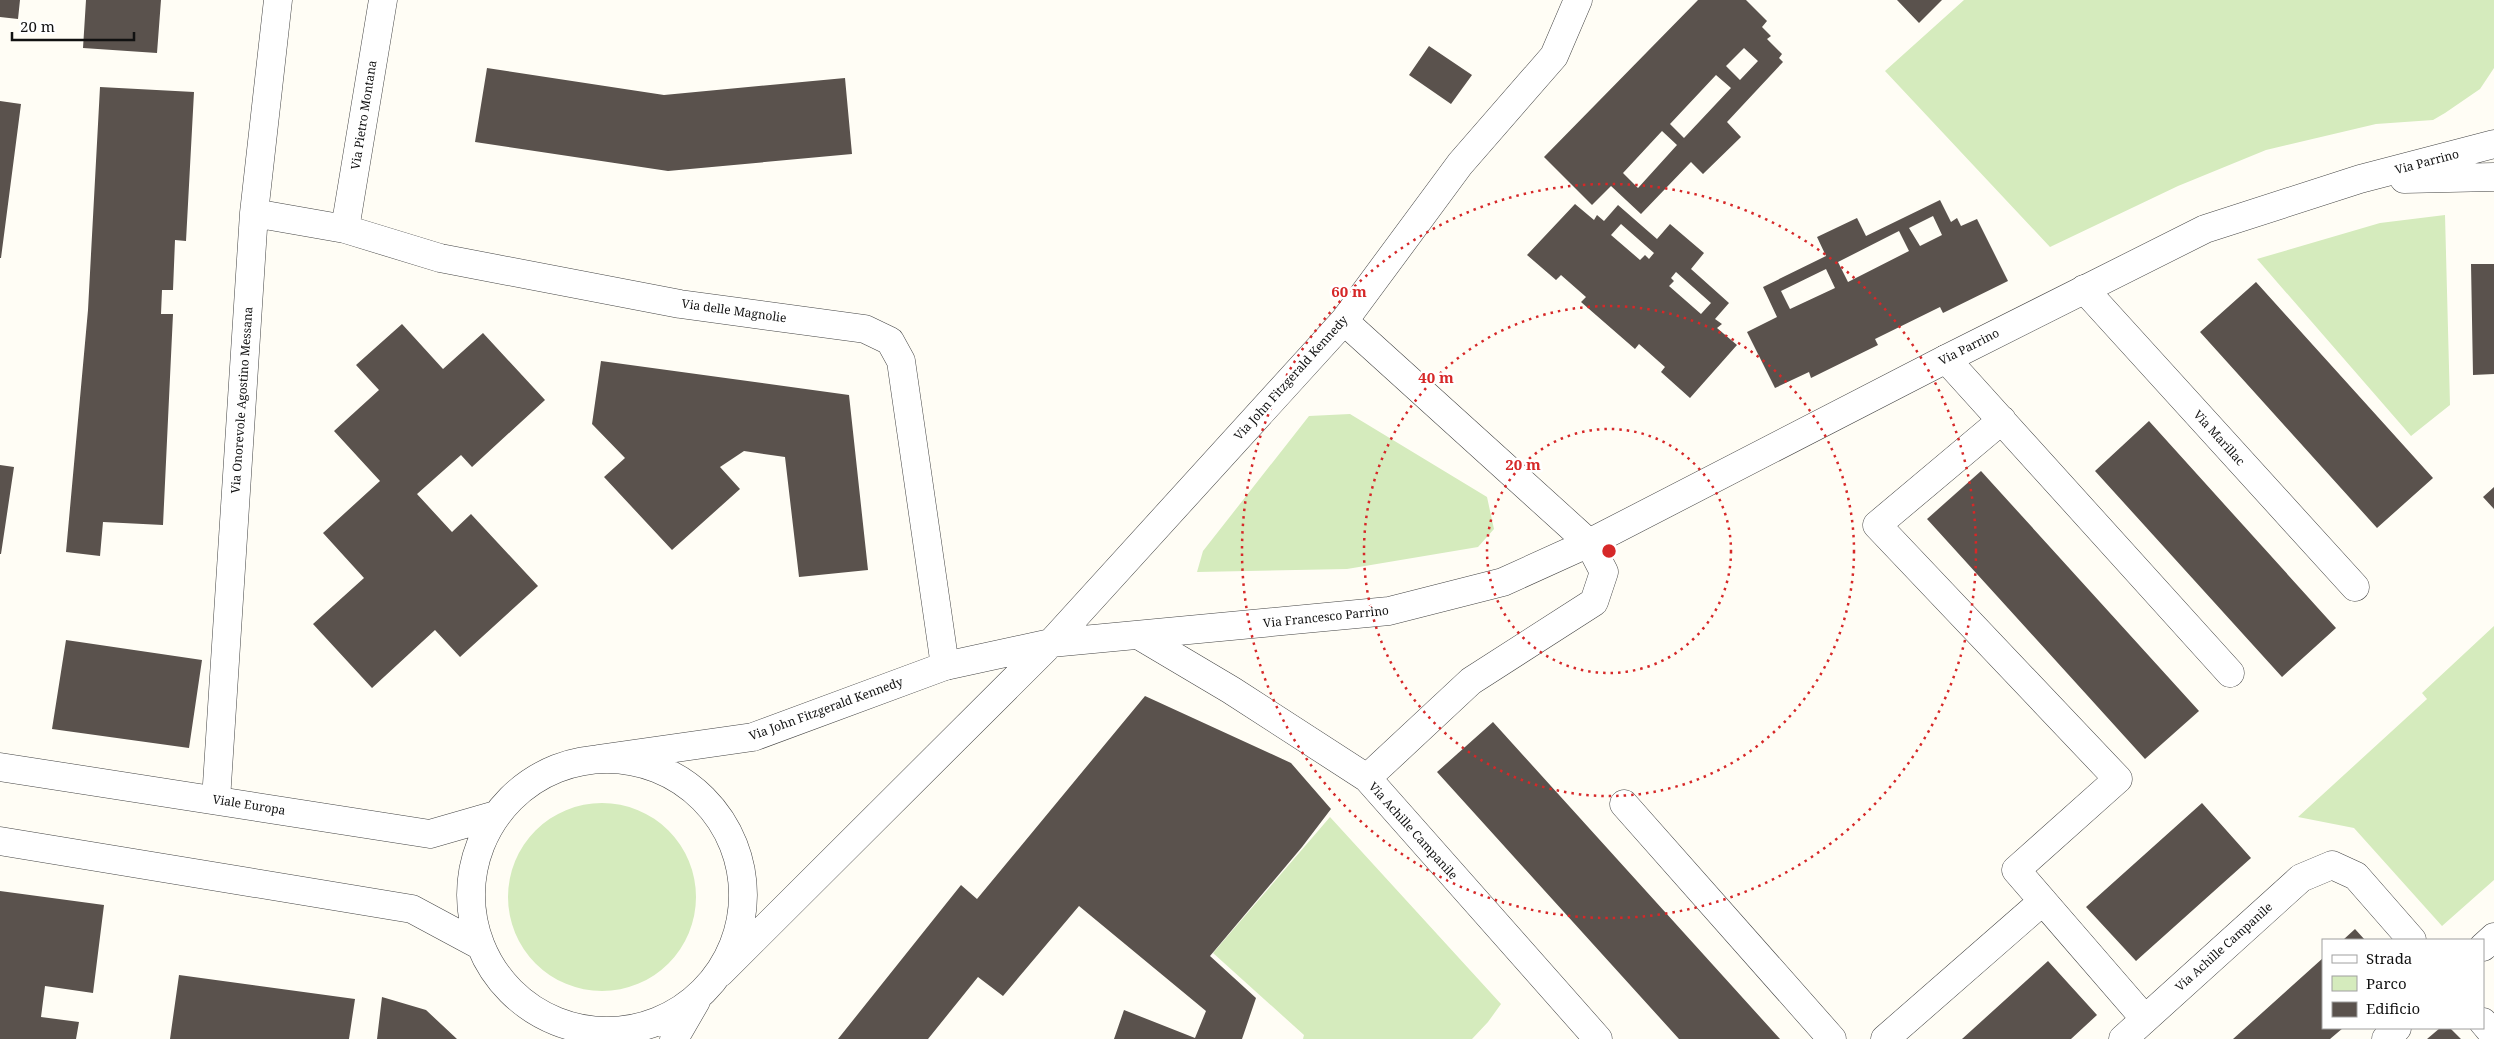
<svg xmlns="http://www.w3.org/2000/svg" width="2494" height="1039" font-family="'Noto Serif',serif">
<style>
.green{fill:#d5ebbd}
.building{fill:#5a524d;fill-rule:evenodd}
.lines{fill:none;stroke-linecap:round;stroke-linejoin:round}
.minor-casing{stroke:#444;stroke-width:29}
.tertiary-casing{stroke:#444;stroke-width:29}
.minor{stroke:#fff;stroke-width:28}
.tertiary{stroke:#fff;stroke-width:28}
.ring{fill:none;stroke:#d62828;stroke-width:2.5;stroke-dasharray:2.5 5}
.labels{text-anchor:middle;stroke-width:5;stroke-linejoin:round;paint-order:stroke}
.street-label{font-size:12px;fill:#111;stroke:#fff}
.centre{fill:#d62828;stroke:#fff;stroke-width:2.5}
.ring-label{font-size:15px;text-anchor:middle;font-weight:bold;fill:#d62828;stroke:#fff;stroke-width:5;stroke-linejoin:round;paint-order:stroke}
</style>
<rect width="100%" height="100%" fill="#fffdf5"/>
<path class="green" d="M1964,0H2494V68L2480,89L2445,113L2433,120L2376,124L2266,150L2178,186L2050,247L1885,71Z
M2445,215L2450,405L2411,436L2257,259L2380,223Z
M1350,414L1487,497L1494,529L1478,547L1347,569L1197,572L1203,551L1309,416Z
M2494,626V880L2442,926L2354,828L2298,817L2427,699L2422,693Z
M508 897a94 94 0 1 1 188 0a94 94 0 1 1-188 0Z
M1330,817L1501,1004L1488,1022L1472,1039H1303L1304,1035L1213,953Z"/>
<path class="building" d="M0,0H20L18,19L0,17Z
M86,0H161L157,53L83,48Z
M1698,0H1746L1767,21L1762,27L1771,36L1767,39L1782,54L1779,58L1783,62L1727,122L1741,137L1703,174L1691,162L1641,214L1611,186L1592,205L1544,157ZM1744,48L1758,61L1740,80L1726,66ZM1716,75L1731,88L1684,138L1670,124ZM1662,131L1677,145L1638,188L1623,173Z
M1897,0H1942L1919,23Z
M1429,46L1472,75L1451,104L1409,75Z
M487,68L664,95L845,78L852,154L668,171L475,142Z
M100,87L194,92L186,241L175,240L173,290H162L161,314H173L163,525L103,522L100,556L66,552L88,310Z
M0,101L21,104L1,258H0Z
M1940,200L1951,222L1957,218L1961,226L1977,219L2008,281L1943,313L1940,307L1875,339L1878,345L1811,378L1809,372L1775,388L1747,332L1777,317L1763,287L1826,256L1817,237L1857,218L1866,236ZM1933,216L1942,235L1920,246L1909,228ZM1899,231L1909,251L1848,282L1838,262ZM1826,269L1835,288L1790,309L1781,291Z
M1575,204L1594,220L1597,215L1604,221L1618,205L1657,239L1670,224L1704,253L1691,269L1729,303L1715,319L1722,324L1717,328L1737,345L1690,398L1661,372L1665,367L1639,344L1635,349L1581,302L1586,297L1561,275L1556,280L1527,255ZM1621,224L1654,253L1649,259L1645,255L1640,260L1611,235ZM1676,272L1711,303L1701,314L1669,286L1674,281L1671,278Z
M2471,264H2494V374L2473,375Z
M2256,282L2433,478L2377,528L2200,332Z
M402,324L443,369L483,333L545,400L472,467L461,455L417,494L452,532L471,514L538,586L460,657L435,630L372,688L313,624L364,578L323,533L380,481L334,431L379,390L356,365Z
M601,361L849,395L868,570L799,577L785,457L744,451L720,467L740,489L672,550L604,477L625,458L592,424Z
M2149,421L2336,628L2282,677L2095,471Z
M0,465L14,467L1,554H0Z
M1981,471L2199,711L2145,759L1927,519Z
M2494,487V509L2483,497Z
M66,640L202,660L189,748L52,729Z
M1145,696L1291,763L1331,809L1302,847L1210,956L1256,998L1242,1039H1114L1124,1010L1195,1038L1206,1011L1079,906L1003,996L978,977L928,1039H838L961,885L977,899Z
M1493,722L1780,1039H1679L1437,772Z
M2202,803L2251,858L2136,961L2086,907Z
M0,891L104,905L93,993L45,986L41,1017L79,1022L76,1039H0Z
M2355,929L2365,940H2343Z
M2323,958V1028H2343L2330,1039H2233Z
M2048,961L2097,1015L2071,1039H1962Z
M179,975L355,999L349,1039H170Z
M382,997L426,1010L457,1039H377Z
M2440,1028H2450L2461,1039H2427Z"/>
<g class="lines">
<g class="minor-casing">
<path id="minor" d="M254,213L345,229L440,258L680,304L865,329L890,341L901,361L945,666
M345,229L383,0
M2084,289L2355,587
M1946,359L2230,673
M2002,420L1877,525L2118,779L2016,870L2145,1019
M1140,636L1231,690L1367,778L1598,1039
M1367,778L1471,681L1594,602L1604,572L1589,543
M216,800L254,213L278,0
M1624,804L1832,1039
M2483,947L2494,937
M2483,1022L2494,1035
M1885,1039L2043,901
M2123,1039L2301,878L2332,865L2356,876L2412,940
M2386,1039L2397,1028"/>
</g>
<g class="tertiary-casing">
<path id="tertiary" d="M2404,179L2494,177
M1344,321L1589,543
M598,759L753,737L945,666L1051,643L1389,611L1503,582L1589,543L1946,359L2205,229L2360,179L2494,144
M471 895a136 136 0 1 1 272 0a136 136 0 1 1-272 0Z
M0,767L430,834L496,815
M0,841L412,909L479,945
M720,973L1051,643L1344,321L1460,164L1554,56L1578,0
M674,1039L696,1001"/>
</g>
<use href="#minor" class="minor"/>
<use href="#tertiary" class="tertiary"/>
</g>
<g class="ring">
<circle cx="1609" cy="551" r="122"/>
<circle cx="1609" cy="551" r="245"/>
<circle cx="1609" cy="551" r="367"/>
</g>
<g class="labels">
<g class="street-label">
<text transform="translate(364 115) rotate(-81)" y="4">Via Pietro Montana</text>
<text transform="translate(2427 162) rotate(-15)" y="4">Via Parrino</text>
<text transform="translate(734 311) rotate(8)" y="4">Via delle Magnolie</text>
<text transform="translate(1969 347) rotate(-27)" y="4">Via Parrino</text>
<text transform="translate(1291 378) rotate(-48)" y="4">Via John Fitzgerald Kennedy</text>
<text transform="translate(242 400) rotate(-86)" y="4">Via Onorevole Agostino Messana</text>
<text transform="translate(2219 438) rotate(48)" y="4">Via Marillac</text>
<text transform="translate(1326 617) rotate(-6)" y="4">Via Francesco Parrino</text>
<text transform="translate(826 709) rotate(-20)" y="4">Via John Fitzgerald Kennedy</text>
<text transform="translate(249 805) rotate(9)" y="4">Viale Europa</text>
<text transform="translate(1413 831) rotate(48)" y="4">Via Achille Campanile</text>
<text transform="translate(2224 947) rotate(-42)" y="4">Via Achille Campanile</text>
</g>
</g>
<circle cx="1609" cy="551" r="8" class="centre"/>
<g class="ring-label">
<text x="1349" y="297">60 m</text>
<text x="1436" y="383">40 m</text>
<text x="1523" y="470">20 m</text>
</g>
<rect x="2322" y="939" width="162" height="90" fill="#ffffff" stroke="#a0a0a0"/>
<rect x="2332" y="955" width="25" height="8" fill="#ffffff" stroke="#a0a0a0"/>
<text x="2366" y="964" font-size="15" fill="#111111">Strada</text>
<rect x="2332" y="976" width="25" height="15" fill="#d5ebbd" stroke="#a0a0a0"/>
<text x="2366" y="989" font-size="15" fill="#111111">Parco</text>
<rect x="2332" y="1002" width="25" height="15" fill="#5a524d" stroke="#a0a0a0"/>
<text x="2366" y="1014" font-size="15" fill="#111111">Edificio</text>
<path d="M12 32v8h122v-8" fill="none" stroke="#111111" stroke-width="2.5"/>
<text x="20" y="32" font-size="15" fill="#111111" stroke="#ffffff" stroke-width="4" paint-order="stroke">20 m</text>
</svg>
